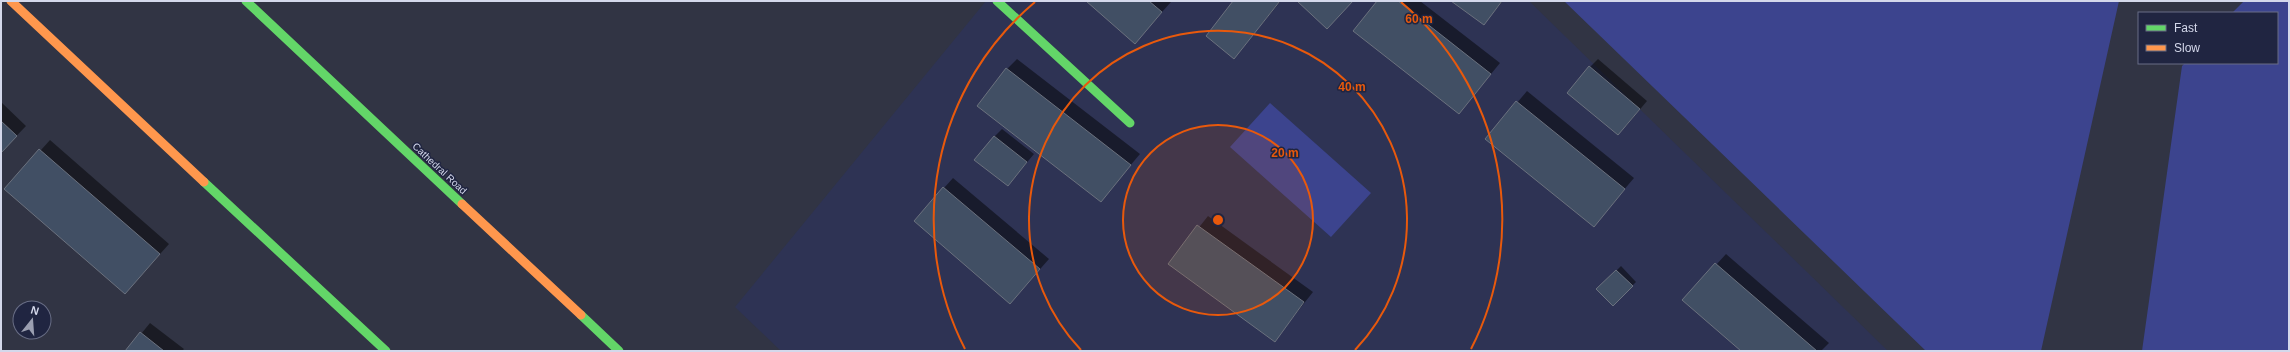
<svg xmlns="http://www.w3.org/2000/svg" width="2290" height="352" font-family="Arial,sans-serif">
<style>
.built{fill:#2e3354}
.grass{fill:#3c448e}
.shadow{fill:#0007}
.building{fill:#414f64;stroke:#6b717e}
.lines{fill:none;stroke-linecap:round;stroke-linejoin:round}
.fast{stroke:#63d668;stroke-width:9}
.slow{stroke:#ff974d;stroke-width:9}
.ring{fill:none;stroke:#e8590c;stroke-width:2}
.labels{text-anchor:middle;stroke-width:3;stroke-linejoin:round;paint-order:stroke}
.street-label{font-size:10px;fill:#d4d8eb;stroke:#202541}
.centre{fill:#e8590c;stroke:#202541;stroke-width:2}
.ring-label{font-size:12px;text-anchor:middle;font-weight:bold;fill:#e8590c;stroke:#202541;stroke-width:3;stroke-linejoin:round;paint-order:stroke}
</style>
<rect width="100%" height="100%" fill="#313444"/>
<path class="built" d="M986,1H1529L1888,351H781L735,307Z"/>
<path class="grass" d="M1564,1H2119L2041,351H1926Z
M2244,1H2289V351H2142L2182,66L2185,63H2277V13H2232Z
M1270,103L1371,193L1331,237L1230,147Z"/>
<path class="shadow" d="M1087,1H1170L1171,2L1135,42Z
M1235,1H1281L1234,57Z
M1378,1H1420L1500,63L1459,113Z
M1453,1H1503L1484,23Z
M1017,59L1140,154L1101,200L1007,69Z
M1598,59L1647,101L1626,126L1590,67Z
M1527,91L1634,178L1594,225L1487,138Z
M1,102L26,126L1,152Z
M1002,129L1034,154L1008,185L994,137Z
M50,140L169,244L134,283L6,189Z
M953,178L1049,259L1010,303L944,188Z
M1208,216L1313,292L1275,340L1170,264Z
M1726,254L1829,343L1821,351H1743L1684,300Z
M1621,266L1636,282L1613,305L1598,289Z
M150,323L184,349L182,351H127Z"/>
<path class="building" d="M1086,1H1149L1162,12L1135,44Z
M1233,1H1280L1234,59L1206,36Z
M1297,1H1353L1327,29Z
M1377,1H1398L1491,74L1459,114L1353,31Z
M1451,1H1502L1484,25Z
M1589,66L1640,109L1618,135L1567,93Z
M1006,68L1131,165L1101,202L977,106Z
M1516,101L1625,189L1594,227L1485,139Z
M1,121L17,136L1,153Z
M994,136L1027,162L1008,186L974,160Z
M39,149L160,254L125,294L4,189Z
M943,187L1040,269L1010,304L914,221Z
M1197,225L1304,302L1275,342L1168,264Z
M1715,263L1817,351H1741L1682,300Z
M1616,270L1633,286L1613,306L1596,289Z
M140,332L164,351H125Z"/>
<g class="lines">
<path class="fast" d="M246,1L462,204
M997,1L1130,123
M204,182L386,351
M581,315L619,351"/>
<path class="slow" d="M11,1L204,182
M462,204L581,315"/>
</g>
<circle cx="1218" cy="220" r="95" fill="#e8590c" fill-opacity=".12"/>
<g class="ring">
<circle cx="1218" cy="220" r="95"/>
<path d="M1081 350A189 189 0 1 1 1355 350"/>
<path d="M965 349A284 284 0 0 1 1035 2M1401 2A284 284 0 0 1 1471 349"/>
</g>
<g class="labels">
<g class="street-label">
<text transform="translate(440 168) rotate(43)" y="4">Cathedral Road</text>
</g>
</g>
<circle cx="1218" cy="220" r="6" class="centre"/>
<g class="ring-label">
<text x="1419" y="23">60 m</text>
<text x="1352" y="91">40 m</text>
<text x="1285" y="157">20 m</text>
</g>
<rect width="2290" height="352" fill="none" stroke="#d4d8eb" stroke-width="4"/>
<rect x="2138" y="12" width="140" height="52" fill="#202541" stroke="#686d85"/>
<rect x="2146" y="25" width="20" height="6" fill="#63d668" stroke="#686d85"/>
<text x="2174" y="32" font-size="12" fill="#d4d8eb">Fast</text>
<rect x="2146" y="45" width="20" height="6" fill="#ff974d" stroke="#686d85"/>
<text x="2174" y="52" font-size="12" fill="#d4d8eb">Slow</text>
<g transform="translate(32 320) rotate(17)"><circle r="19" fill="#202541" stroke="#686d85"/>
<path d="M0-3L7 15L0 10L-7 15Z" fill="#9b9fb1"/>
<text y="-6" font-size="11" font-weight="bold" text-anchor="middle" fill="#d4d8eb">N</text>
</g>
</svg>
